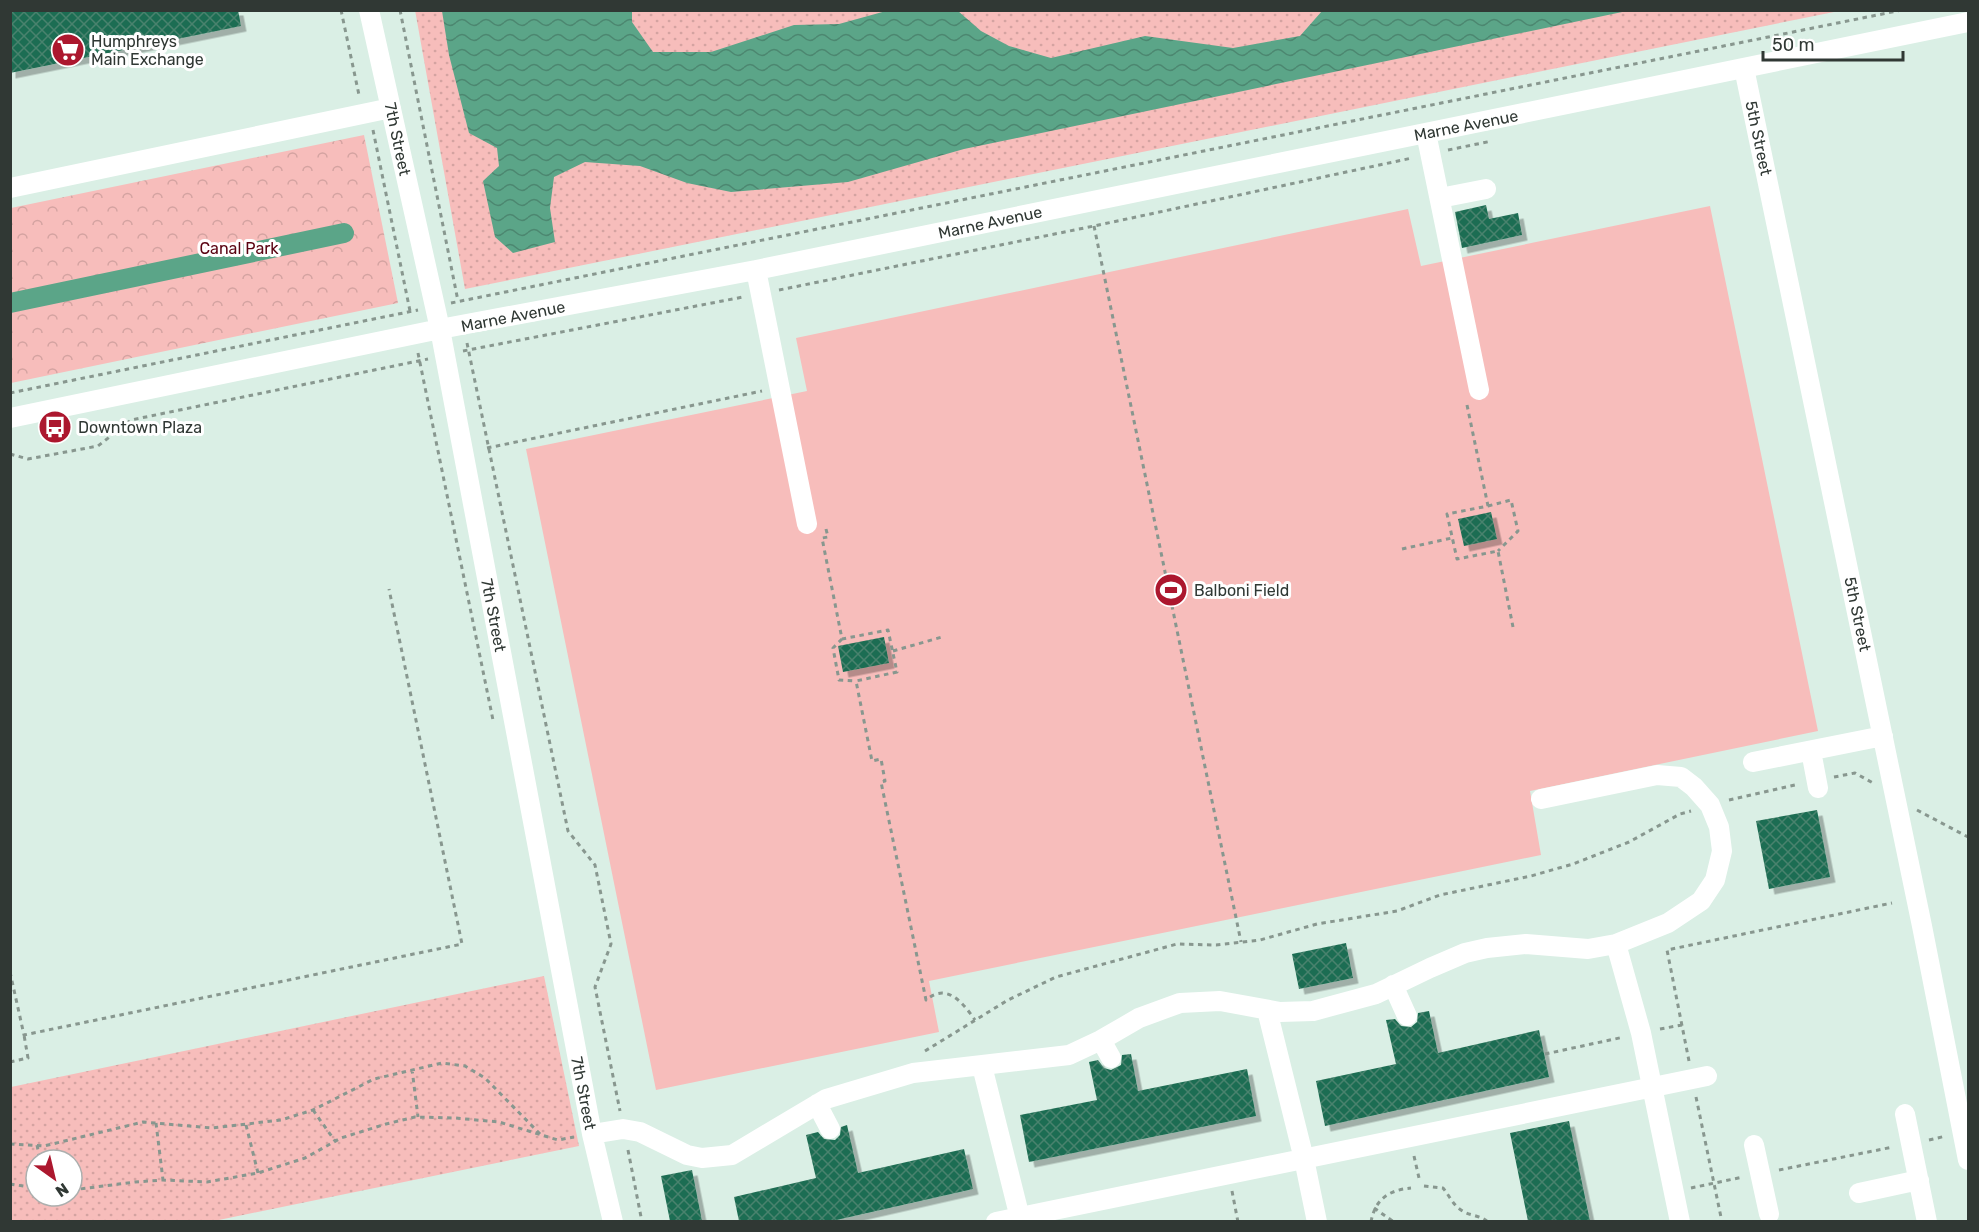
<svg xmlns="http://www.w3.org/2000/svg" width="1979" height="1232" font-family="Rubik,sans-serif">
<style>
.grass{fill:url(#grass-dots);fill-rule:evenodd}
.forest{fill:url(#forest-crowns)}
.pitch{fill:#f7bdbb}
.water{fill:url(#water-waves)}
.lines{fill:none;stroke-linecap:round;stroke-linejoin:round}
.canal{stroke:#5ba588;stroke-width:20}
.building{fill:url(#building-cross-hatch);filter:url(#shadow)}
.path{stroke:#88978f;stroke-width:3;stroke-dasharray:4.5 4.5;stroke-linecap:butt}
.minor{stroke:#fff;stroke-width:20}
.labels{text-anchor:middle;stroke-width:6;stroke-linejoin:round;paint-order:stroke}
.poi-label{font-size:16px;fill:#303834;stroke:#fff;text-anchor:start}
.street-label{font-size:16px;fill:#303834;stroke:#fff}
.park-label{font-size:16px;fill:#5a0312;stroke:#fff}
</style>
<defs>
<pattern id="grass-dots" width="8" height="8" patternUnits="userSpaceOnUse" patternTransform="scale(1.5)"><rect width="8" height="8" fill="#f7bdbb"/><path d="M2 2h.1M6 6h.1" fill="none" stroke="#d4a3a1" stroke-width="1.8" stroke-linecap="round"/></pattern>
<pattern id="forest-crowns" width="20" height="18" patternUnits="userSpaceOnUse" patternTransform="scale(1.5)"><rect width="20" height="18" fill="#f7bdbb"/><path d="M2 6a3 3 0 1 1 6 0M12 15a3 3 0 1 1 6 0" fill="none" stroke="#d4a3a1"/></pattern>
<pattern id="water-waves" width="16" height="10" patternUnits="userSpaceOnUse" patternTransform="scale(1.5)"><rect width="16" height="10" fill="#5ba588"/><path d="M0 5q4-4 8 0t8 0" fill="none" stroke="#4c8770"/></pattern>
<pattern id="building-cross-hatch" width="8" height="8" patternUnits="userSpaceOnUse" patternTransform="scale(1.5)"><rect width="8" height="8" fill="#1f6d52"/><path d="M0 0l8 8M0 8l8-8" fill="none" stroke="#48826e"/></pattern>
<filter id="shadow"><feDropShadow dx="5.5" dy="5.5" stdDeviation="0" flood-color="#0004"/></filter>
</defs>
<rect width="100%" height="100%" fill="#daefe5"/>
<path class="grass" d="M415,10L1839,11L465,289Z
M544,976L579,1146L214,1221H11V1087ZM36,1160H72V1196H36Z"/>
<path class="forest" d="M364,135L398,303L11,383V208Z"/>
<path class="pitch" d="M1710,206L1818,731L1530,791L1541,855L929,981L939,1032L656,1090L526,449L807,391L796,338L1408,209L1421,266Z"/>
<path class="water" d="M442,11H632V22L653,52H711L794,25L839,24L886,11H958L981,31L1009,46L1051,58L1145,36L1233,48L1300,36L1322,11H1627L964,149L848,182L731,192L687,183L640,166L585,162L554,177L550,208L555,242L513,253L495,237L483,181L499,166L497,148L469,133L449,55Z"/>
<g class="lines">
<path class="canal" d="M10,303L344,233"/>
</g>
<path class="building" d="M10,10H238L241,26L10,73Z
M1486,205L1489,219L1518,213L1522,235L1462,248L1455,212Z
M1491,512L1497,539L1464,546L1458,519Z
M884,637L889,663L843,672L838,646Z
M1817,810L1830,877L1769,889L1756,821Z
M1346,943L1353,978L1299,989L1292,954Z
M1429,1011L1438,1053L1539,1030L1549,1077L1325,1126L1316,1081L1396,1064L1386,1020L1395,1019L1401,1026L1411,1027L1417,1022L1418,1013Z
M1131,1054L1138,1091L1247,1069L1256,1116L1029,1162L1020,1115L1097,1100L1089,1062L1098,1060L1104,1068L1111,1070L1121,1065L1122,1055Z
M1569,1121L1590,1221H1528L1510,1133Z
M847,1125L858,1173L964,1149L973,1189L832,1221H739L734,1197L816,1178L806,1135L818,1132L824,1139L835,1140L840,1135L841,1127Z
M692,1170L702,1221H670L661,1176Z"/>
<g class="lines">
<path class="path" d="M341,10L359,95
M400,10L458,301
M373,130L410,311
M1448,150L1492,141
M1094,226L1241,942
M779,290L1094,226L1412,158
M451,303L1902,10
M467,343L568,831L595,865L611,944L595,987L620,1111
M463,351L743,297
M418,353L493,720
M10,393L418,310
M1467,405L1488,506L1447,514L1457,559L1498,551L1513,627
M487,448L762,391
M10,454L28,459L98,446L131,420L428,359
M1488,506L1511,500L1518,531L1498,551
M826,529L828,537L822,538L842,639L888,630L897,672L856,681L872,761L881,759L885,781L881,782L926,1000C947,982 963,1003 975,1020
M1402,549L1452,538
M842,639L833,648L839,680L855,681
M893,651L942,637
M1834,777L1855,773L1873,783
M1729,800L1799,784
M1917,810L1968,837
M10,972L24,1035L462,944L389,589
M1660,1029L1682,1025
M925,1051L1008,1000L1056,977L1177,944L1216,945L1260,940L1317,924L1397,911L1440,895L1531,876L1573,864L1629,842L1680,814L1691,811
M1545,1054L1624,1037
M1689,1061L1667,950L1892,903
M10,1062L28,1058L24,1035
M412,1069L418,1117
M1696,1097L1722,1222
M313,1110L335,1141
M156,1123L163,1180
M246,1125L258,1173
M1929,1140L1946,1136
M10,1144L44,1146L143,1122L212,1128L281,1120L313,1110L374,1079L442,1063L465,1066L485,1078L542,1136
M37,1145L40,1160
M628,1150L642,1222
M1414,1156L1419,1178
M1779,1170L1893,1147
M10,1184L36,1188
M1424,1186L1443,1188C1449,1195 1453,1205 1461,1210C1469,1216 1480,1215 1488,1222
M1691,1188L1743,1177
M72,1190L135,1182L163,1180L207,1182L258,1173L305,1158L341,1138L386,1124L415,1117L455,1118L499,1122L558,1140L574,1137
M1232,1191L1238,1222
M1374,1208L1394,1222
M1371,1222C1375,1199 1389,1190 1411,1188"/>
<path class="minor" d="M369,10L440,329L592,1134L613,1222
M1744,68L1922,926L1968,1160
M1426,133L1479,390
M10,188L391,108
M1440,198L1486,189
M756,270L807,524
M10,418L440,329L756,270L1968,22
M1811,751L1818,788
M1753,762L1883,736
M1616,944L1641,1033L1680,1222
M1393,985L1407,1016
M1267,1010L1304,1159L1317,1222
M1101,1040L1111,1058
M982,1066L1021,1222
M817,1104L830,1129
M1905,1114L1927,1222
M592,1134L623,1129L640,1132L687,1155L702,1158L732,1155L826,1099L913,1073L1069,1055L1101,1040L1139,1018L1180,1003L1220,1001L1280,1012L1313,1011L1376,994L1430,968L1465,953L1487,948L1526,944L1588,949L1616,944L1668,923L1701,901L1715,880L1722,851L1719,827L1710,805L1694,787L1681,777L1657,775L1541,799
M1754,1145L1769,1214
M1859,1193L1919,1180
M996,1222L1707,1076"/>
</g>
<defs>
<g id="supermarket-disc" transform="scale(1.725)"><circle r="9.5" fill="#ac172e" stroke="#fff"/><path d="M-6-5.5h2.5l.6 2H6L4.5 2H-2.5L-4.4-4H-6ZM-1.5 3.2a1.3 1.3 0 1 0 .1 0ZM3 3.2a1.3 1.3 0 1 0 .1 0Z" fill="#fff"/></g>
<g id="bus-disc" transform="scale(1.725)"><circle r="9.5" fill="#ac172e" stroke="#fff"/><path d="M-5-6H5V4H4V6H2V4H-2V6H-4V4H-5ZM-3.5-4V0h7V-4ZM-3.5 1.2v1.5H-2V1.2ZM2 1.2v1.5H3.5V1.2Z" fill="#fff"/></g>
<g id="stadium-disc" transform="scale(1.725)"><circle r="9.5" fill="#ac172e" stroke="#fff"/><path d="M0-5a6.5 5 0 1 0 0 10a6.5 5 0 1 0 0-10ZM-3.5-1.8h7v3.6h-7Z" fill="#fff"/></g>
</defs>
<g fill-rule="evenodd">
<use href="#supermarket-disc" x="68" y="50"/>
<use href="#bus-disc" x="55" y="427"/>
<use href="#stadium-disc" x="1171" y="590"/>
</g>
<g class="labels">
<g class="poi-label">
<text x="91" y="47">Humphreys<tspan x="91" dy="18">Main Exchange</tspan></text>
<text x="78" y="433">Downtown Plaza</text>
<text x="1194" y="596">Balboni Field</text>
</g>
<g class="street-label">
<text transform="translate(1466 125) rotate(-11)" y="6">Marne Avenue</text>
<text transform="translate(1759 138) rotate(78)" y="6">5th Street</text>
<text transform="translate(398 139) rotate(78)" y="6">7th Street</text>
<text transform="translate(990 222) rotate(-12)" y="6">Marne Avenue</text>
<text transform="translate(513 316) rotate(-11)" y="6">Marne Avenue</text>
<text transform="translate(1858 614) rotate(78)" y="6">5th Street</text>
<text transform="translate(494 615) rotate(79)" y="6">7th Street</text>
<text transform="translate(584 1093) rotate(79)" y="6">7th Street</text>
</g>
<g class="park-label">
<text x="239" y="254">Canal Park</text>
</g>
</g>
<rect width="1979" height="1232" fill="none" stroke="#303834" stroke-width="24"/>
<g transform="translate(54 1178) rotate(146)"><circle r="28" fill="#ffffff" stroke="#acafae" stroke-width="1.5"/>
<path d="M0-4.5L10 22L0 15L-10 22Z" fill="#ac172e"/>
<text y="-9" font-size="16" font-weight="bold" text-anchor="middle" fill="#303834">N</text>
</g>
<path d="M1763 51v9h140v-9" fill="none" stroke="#303834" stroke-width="3"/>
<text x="1772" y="51" font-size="18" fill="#303834" stroke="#ffffff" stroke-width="4.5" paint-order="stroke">50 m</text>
</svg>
